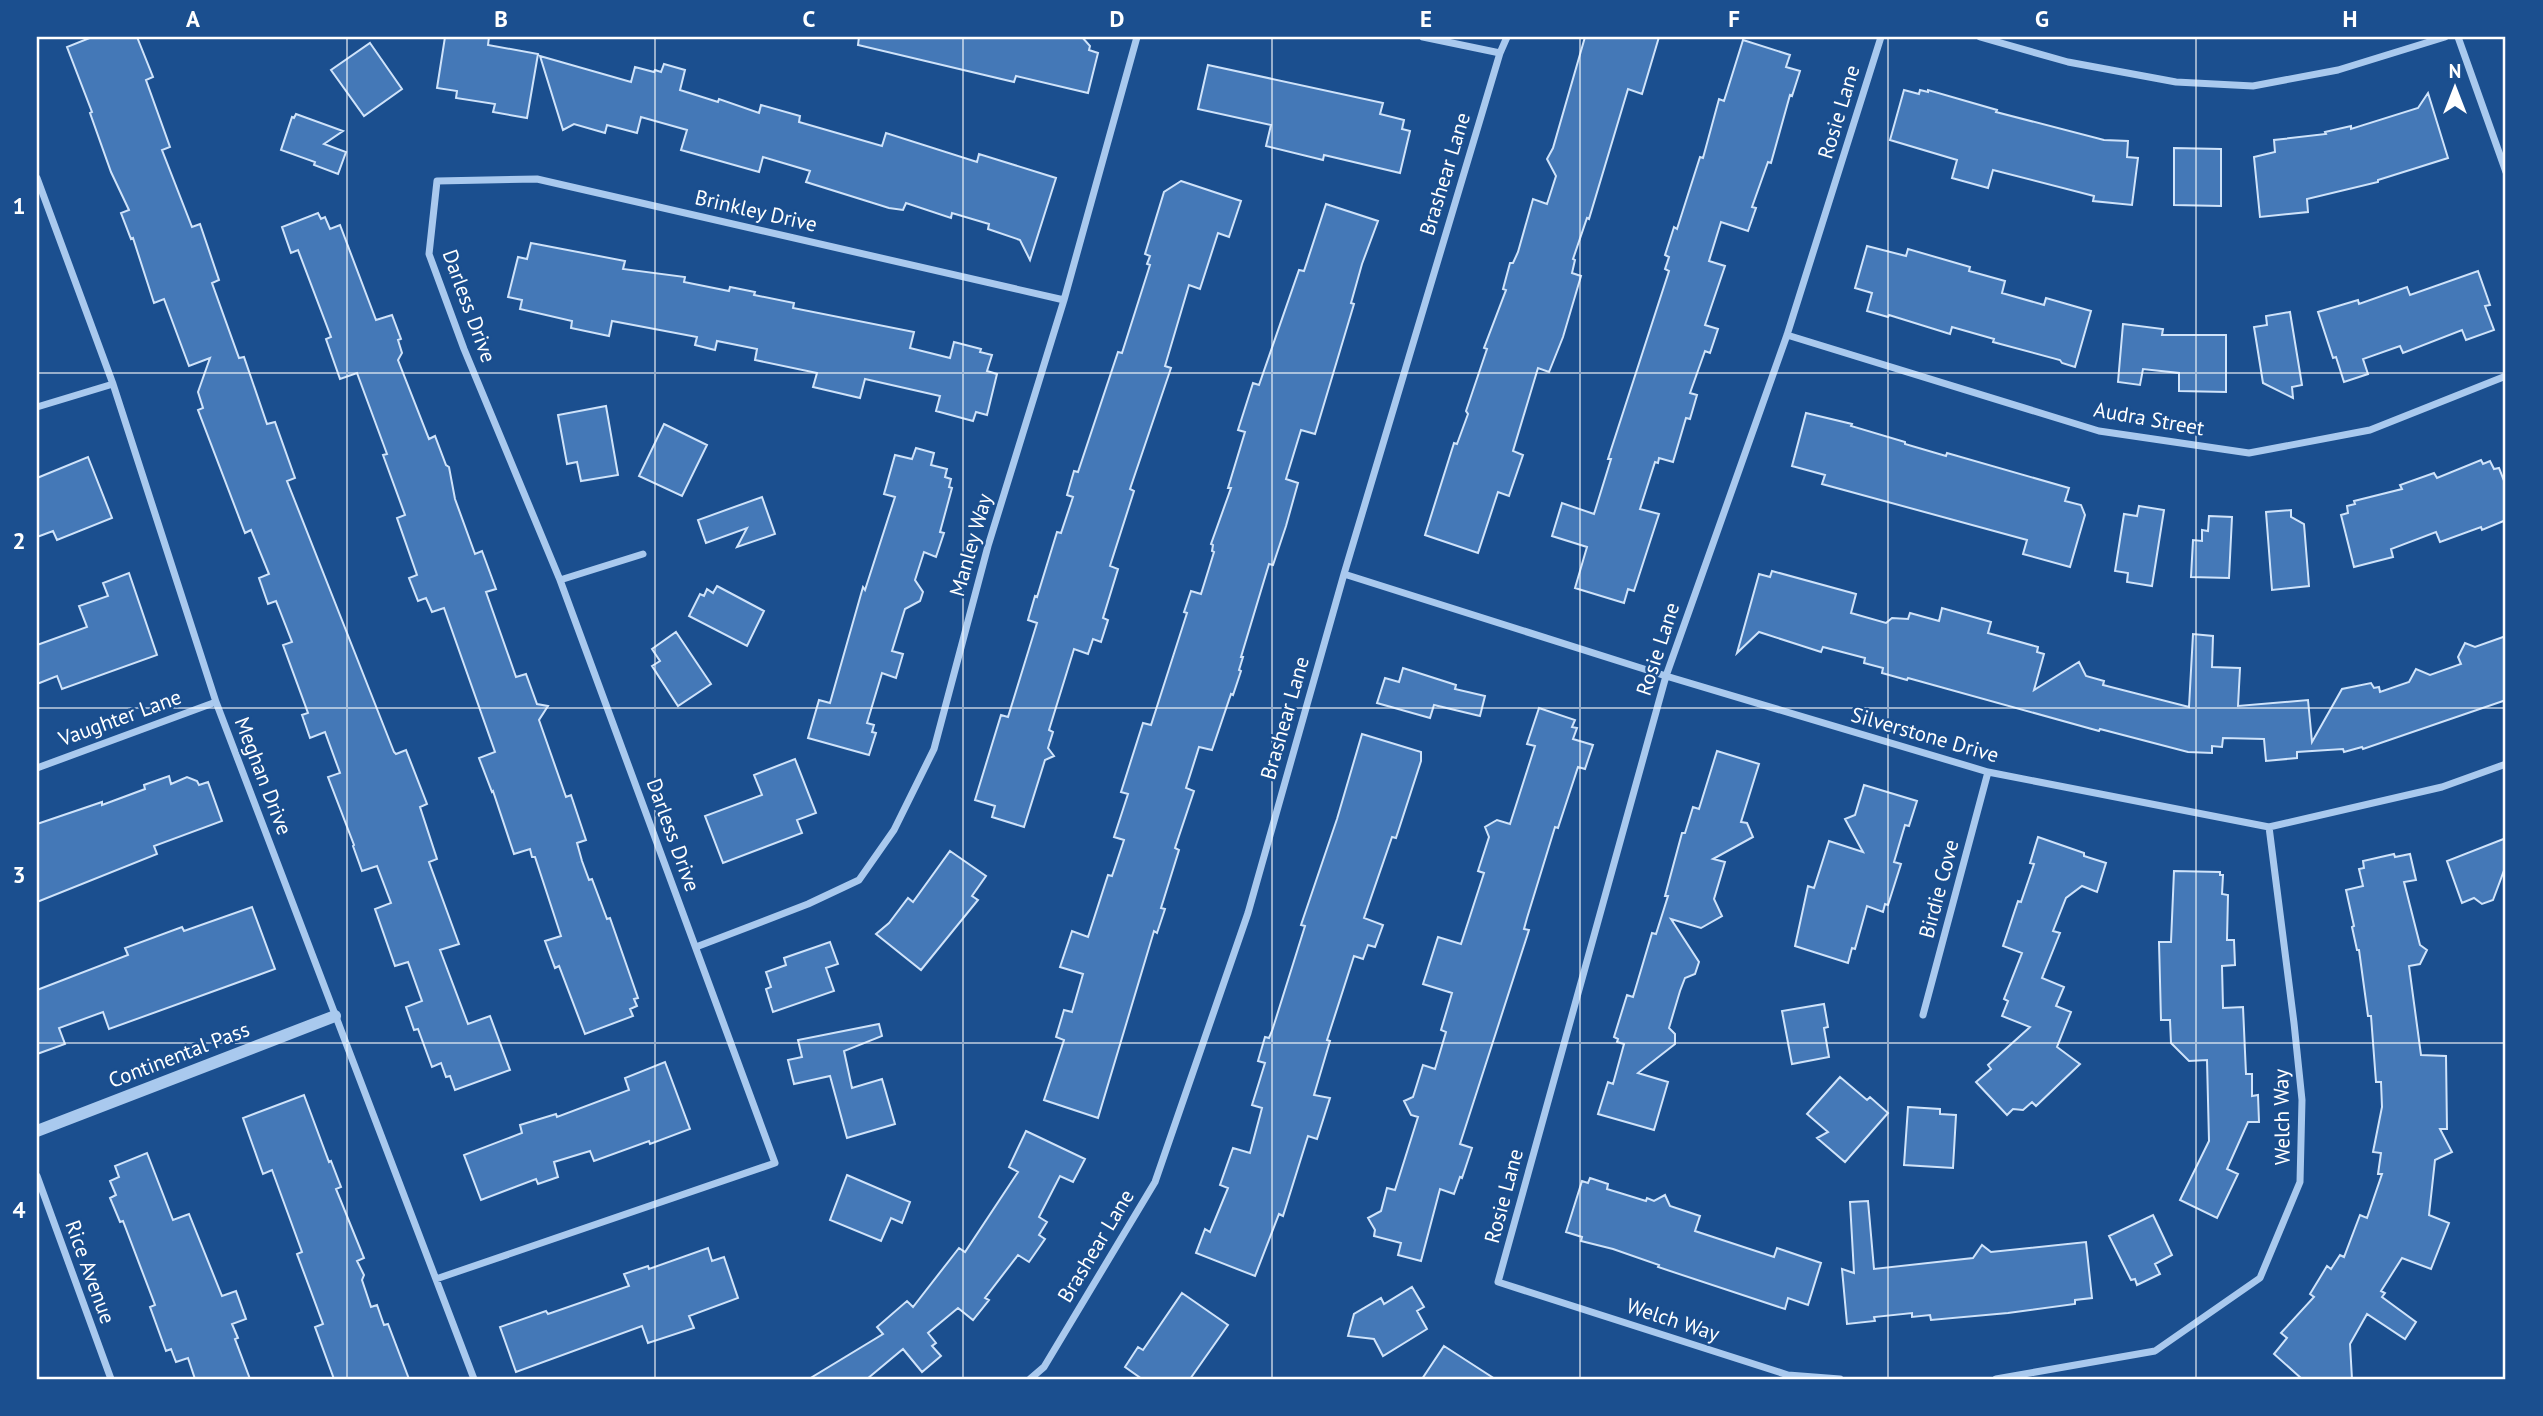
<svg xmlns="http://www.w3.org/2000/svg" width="2543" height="1416" font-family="'PT Sans',sans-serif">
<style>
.building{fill:#4478b7;stroke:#cfe3fa;stroke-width:2}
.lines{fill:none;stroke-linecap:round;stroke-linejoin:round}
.minor{stroke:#a9c9ee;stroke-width:7}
.tertiary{stroke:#a9c9ee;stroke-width:12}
.grid{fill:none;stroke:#fff;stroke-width:2;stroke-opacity:0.55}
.labels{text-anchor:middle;stroke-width:5;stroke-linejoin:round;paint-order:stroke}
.street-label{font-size:21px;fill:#fff;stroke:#1b4f8f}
.neatline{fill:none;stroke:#fff;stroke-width:2.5}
.grid-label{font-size:23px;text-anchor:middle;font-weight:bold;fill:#fff}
</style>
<rect width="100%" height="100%" fill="#1b4f8f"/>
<path class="building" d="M92,37H137L153,77L146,80L170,147L162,150L192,227L200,224L219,280L212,283L239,358L244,357L267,424L275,422L295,478L287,481L394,752L396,754L406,750L427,804L420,807L437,859L429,862L459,944L440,950L468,1024L490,1016L510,1070L455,1090L450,1076L446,1077L441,1063L432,1067L418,1029L414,1030L406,1007L422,1001L408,962L395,966L375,909L391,903L377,866L362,871L353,846L354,845L328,777L340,773L325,732L310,738L302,715L308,713L283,645L292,642L276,601L268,604L259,578L269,574L251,530L245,533L198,410L203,408L198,392L210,358L189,366L164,299L154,303L133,238L131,239L121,213L129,210L111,172L90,113L92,112L67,47Z
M445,37H489L488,45L538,54L527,118L493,112L495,104L456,98L457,91L437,88Z
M859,37H1082L1090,46L1089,50L1098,53L1088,93L1016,76L1014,82L858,45Z
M1585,37H1659L1642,94L1628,89L1589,219L1587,218L1573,259L1575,260L1572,273L1581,276L1563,337L1549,372L1538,368L1513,451L1523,455L1509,496L1498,492L1478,553L1425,535L1454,443L1457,444L1468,414L1466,411L1487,349L1484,348L1506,290L1503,289L1510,263H1513L1518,252L1533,199L1547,204L1556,176L1547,159L1553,148Z
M1743,40L1790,55L1786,67L1800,71L1792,96L1790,95L1771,163L1768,162L1752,207L1756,208L1748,231L1721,222L1709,261L1725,266L1705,325L1718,329L1710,353L1705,351L1690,393L1697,395L1690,419L1686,418L1673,462L1659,458L1658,463L1655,462L1640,509L1659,514L1634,591L1628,589L1624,603L1575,588L1587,547L1552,536L1562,503L1594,514L1611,459H1608L1669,271L1665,269L1669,257L1665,255L1674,227L1677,229L1700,157L1703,158L1719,99L1724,101Z
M370,43L402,89L364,116L331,70Z
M540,56L631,82L635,67L654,72L655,70L661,72L664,64L685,70L680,90L718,102L719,99L759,113L761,105L800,116L799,122L882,146L886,133L977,162L979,154L1056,178L1030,260L1020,240L988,229L989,224L952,213L951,218L906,203L903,210L889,208L806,182L810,171L763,157L759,172L681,150L687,130L641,117L637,133L607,125L605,133L574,124L563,130Z
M1208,65L1383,103L1380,114L1404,120L1402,129L1410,131L1400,173L1324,155L1323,160L1266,146L1271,125L1198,109Z
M1904,90L1919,94L1920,90L1928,92V90L1997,110L1996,112L2104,140L2128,141L2127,157L2138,158L2132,205L2093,201L2094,196L1993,170L1988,188L1952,178L1957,160L1890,140Z
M2428,93L2448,158L2378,180V182L2307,199L2308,212L2260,217L2254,157L2275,152L2274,140L2326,134L2325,132L2351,126V129L2418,108Z
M296,114L343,131L324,144L346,152L338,174L314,165L315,162L281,150L292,117L294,118Z
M2174,148L2221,149V206L2174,205Z
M1181,181L1241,201L1229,237L1218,233L1200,289L1189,285L1165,366L1171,368L1130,489L1134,491L1110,566L1118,569L1103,618L1108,620L1101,642L1093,639L1088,654L1074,649L1049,730L1053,732L1048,748L1054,756L1045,760L1024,827L992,817L995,806L975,800L1001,715L1008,717L1037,623L1028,620L1035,596L1037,597L1057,532L1061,533L1073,497L1067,495L1074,471L1078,472L1118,352L1122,353L1150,265L1147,264L1150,256L1145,254L1164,192Z
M1326,204L1378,221L1362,264L1351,303L1354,304L1315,434L1301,430L1286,479L1298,483L1286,526L1273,565L1269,564L1241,657H1243L1239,670L1241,671L1233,695L1231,694L1212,750L1199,747L1186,788L1194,791L1175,848L1179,850L1161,908L1165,909L1157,933L1154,931L1098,1118L1044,1100L1064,1040L1056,1037L1064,1010L1072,1012L1083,974L1060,967L1072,931L1088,937L1108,875L1112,876L1124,840L1114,837L1128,794L1121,792L1143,723L1151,725L1187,613L1184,612L1191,591L1201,594L1214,552L1212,551L1213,545L1211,544L1231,488H1228L1245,432L1238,430L1253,383L1259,385L1299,270L1304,271Z
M318,213L321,219L325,217L330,229L340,225L376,320L392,315L401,339L398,340L402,353L398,360L429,439L435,436L446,465L449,467L455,499L475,554L482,551L496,589L486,592L516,677L526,674L537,704L548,706L539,720L566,797L571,795L586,840L577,843L582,861L589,880L592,879L607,919L610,918L638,998L634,999L637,1006L630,1009L633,1016L585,1034L559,966L555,968L545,941L561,936L535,857H532L530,849L514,854L493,791L492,792L479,758L495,752L444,608L432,612L426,598L418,601L409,578L417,575L397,518L405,515L383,455L387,454L357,373L340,379L326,339L331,337L298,250L291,253L282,227Z
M531,243L625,261L623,269L685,277L684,282L729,291L730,287L755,292L754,295L794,303L793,308L914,332L910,348L950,358L954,342L981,349L980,352L992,355L987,371L997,374L987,415L976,412L973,421L936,411L940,396L865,379L860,398L813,387L817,373L755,360L757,349L717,341L715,350L695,345L697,337L612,321L609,336L571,328L572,321L520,309L522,300L508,297L518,257L527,259Z
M1867,246L1906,256L1908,249L1970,267L1969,271L2005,281L2002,293L2044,305L2046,298L2091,311L2075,367L2062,363L2060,360L1993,342L1994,339L1952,327L1950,334L1889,315L1888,317L1867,311L1872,293L1855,288Z
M2478,271L2490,305L2485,306L2494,330L2466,340L2462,330L2403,353L2400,346L2363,359L2368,374L2344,382L2336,357L2333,358L2318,312L2358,300L2359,304L2407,287L2410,295Z
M2290,312L2302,385L2292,387L2293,398L2263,383L2254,327L2267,325L2266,316Z
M2123,324L2163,329L2162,335H2226V392L2179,391V373L2143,369L2140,385L2118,382Z
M606,406L618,475L581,481L577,462L567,464L558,415Z
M1806,413L1852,424L1851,426L1905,442V444L1946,456L1947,453L2069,488L2065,501L2081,505L2085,515L2070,567L2023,554L2027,540L1822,484L1825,475L1792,466Z
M664,424L707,445L682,496L639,476Z
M916,448L934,453L931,465L947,469L945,477L951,479L949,487L952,488L940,532L944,533L936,557L924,552L915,580L923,592L920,601L905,609L892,651L903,654L896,678L882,673L867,723L874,725L872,732L876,733L869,755L808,738L819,700L830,703L863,587L865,590L895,497L884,494L895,455L912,459Z
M88,457L112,518L57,540L53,531L37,537V478Z
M2481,460L2483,464L2490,461L2494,469L2499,468L2506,486V520L2482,530L2481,527L2440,542L2436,532L2391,549L2393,557L2354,567L2341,515L2348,513L2347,506L2355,504L2354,501L2402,489L2400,485L2434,473L2437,478Z
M762,497L775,534L737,547L747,528L706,543L698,520Z
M2139,506L2164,510L2152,586L2127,582L2128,573L2115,571L2124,514L2137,516Z
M2291,510V517L2304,524L2309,586L2272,590L2266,512Z
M2209,516L2232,517L2229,578L2191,577L2193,540L2202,541V530L2208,531Z
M1772,571L1856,594L1851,613L1886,623L1892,618L1908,619L1910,613L1939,621L1942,608L1991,622L1988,633L2038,647L2037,652L2044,654L2034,690L2079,662L2086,676L2104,681L2103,685L2189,707L2193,634L2213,636L2212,667L2240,668L2238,706L2308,700L2312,742L2342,689L2371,683L2374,688L2379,687L2380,692L2409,682L2416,669L2430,675L2461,664L2458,657L2465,643L2475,647L2506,636V700L2363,749L2362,747L2344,752L2343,749L2297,752V758L2266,761L2264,739L2223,738L2222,747L2212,746V753L2188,752L2100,729L2099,731L1908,678L1907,680L1882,673L1883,668L1864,663L1865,658L1823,647L1821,652L1759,632L1737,653L1759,574L1770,577Z
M129,573L157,655L62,689L57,676L37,684V645L87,627L79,606L108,596L103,583Z
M717,586L764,611L747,646L689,616L700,594L704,596L707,589L713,593Z
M676,632L711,684L678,706L652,666L660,661L652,649Z
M1403,668L1456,685L1455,689L1485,696L1480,716L1434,705L1430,718L1377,703L1385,678L1399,682Z
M1539,708L1575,720L1572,727L1577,728L1573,739L1593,745L1585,769L1578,767L1558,828L1555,827L1527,918L1524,929L1529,930L1460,1144L1472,1148L1462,1178L1460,1177L1454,1194L1440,1189L1421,1261L1398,1255L1401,1243L1374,1236L1375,1230L1368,1218L1381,1211L1387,1188L1395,1190L1418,1117L1411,1115L1404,1101L1413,1097L1423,1065L1435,1069L1446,1032L1441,1030L1452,993L1423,984L1438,937L1461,944L1484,873L1478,871L1489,837L1485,827L1497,820L1510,824L1535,746L1527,744Z
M1362,734L1421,752V761L1396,838L1392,837L1364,918L1383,925L1375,947L1368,945L1363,959L1354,956L1327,1040L1330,1041L1314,1095L1330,1098L1317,1139L1308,1136L1283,1216L1279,1214L1255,1276L1196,1253L1205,1229L1210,1232L1228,1188L1220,1185L1233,1148L1250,1153L1262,1108L1252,1105L1265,1063L1258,1061L1265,1037L1269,1038L1272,1031L1305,926L1301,925L1337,819Z
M1717,751L1759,764L1741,822L1747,823L1753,837L1713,859L1725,862L1714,899L1722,916L1701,928L1671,919L1699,962L1695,974L1685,978L1680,991L1669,1028L1675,1034V1044L1638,1073L1668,1082L1654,1130L1598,1114L1608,1082L1613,1084L1624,1044L1617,1042L1618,1039L1614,1037L1627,995L1633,997L1652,933L1656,934L1668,896H1665L1682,833H1685L1693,807L1699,809Z
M795,759L816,813L797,820L802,833L723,863L705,816L762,795L754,775Z
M169,776L171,784L187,777L197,781L199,785L208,782L222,821L154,846L157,854L37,902V824L102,802V805L145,789L144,785Z
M1864,785L1917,801L1909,826L1905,825L1894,862L1901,864L1888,905L1885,904L1883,912L1867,906L1855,949L1852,948L1848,963L1795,946L1808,886L1814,888L1829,841L1863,852L1845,819L1855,815Z
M2038,837L2084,853V856L2106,863L2097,892L2082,886L2066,898L2053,931L2060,933L2042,978L2064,987L2056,1006L2071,1012L2057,1047L2080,1064L2036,1106L2032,1102L2023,1110L2013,1109L2007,1115L1976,1082L1991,1069L1988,1065L2030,1027L2002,1016L2008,1001L2004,999L2022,953L2003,946L2018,901L2021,902L2034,864L2030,863Z
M2506,838V865L2493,900L2482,904L2474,898L2462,903L2447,861Z
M950,851L986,876L972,896L978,900L921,970L876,934L889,923L908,898L913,902Z
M2394,854L2395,857L2410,854L2416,880L2404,882L2420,945L2427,950L2420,964L2409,966L2421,1055L2446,1056L2447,1129H2440L2452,1152L2435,1160L2429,1215L2449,1223L2431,1269L2402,1258L2381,1291L2385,1293L2382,1297L2416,1322L2405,1339L2367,1314L2350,1344L2352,1379H2302L2274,1354L2287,1338L2281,1333L2314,1297L2310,1294L2327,1266L2331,1269L2340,1255L2344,1257L2360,1215L2367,1218L2382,1174H2378L2381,1153L2373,1152L2382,1107L2381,1082H2376L2371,1016H2368L2359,950H2357L2352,927L2354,926L2346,890L2363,886L2359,869L2364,868L2363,861Z
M2174,871L2220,872V875H2223L2222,894L2228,895L2227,940H2234L2235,965L2222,966L2223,1008L2243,1007L2246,1074H2252V1096L2258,1095L2259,1122H2248L2227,1169L2238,1174L2217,1218L2180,1200L2209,1141L2207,1060L2189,1061L2171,1043L2170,1020H2161L2159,942H2171Z
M252,907L275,969L109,1029L103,1012L59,1028L65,1044L37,1054V990L128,955L125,948L182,927L184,931Z
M830,942L838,964L826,968L834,991L773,1012L766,989L771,987L766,972L786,965L784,958Z
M1824,1004L1828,1027L1824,1028L1829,1057L1792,1064L1782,1011Z
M879,1024L882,1036L844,1051L852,1088L882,1079L895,1124L847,1138L830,1076L794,1084L788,1060L802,1057L798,1040Z
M665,1062L690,1129L650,1144L649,1141L594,1161L590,1151L554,1162L558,1177L538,1184L536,1179L481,1200L464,1155L522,1133L520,1125L556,1114L557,1117L629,1090L625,1078Z
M1840,1077L1867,1100L1870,1097L1888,1113L1845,1162L1817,1138L1828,1132L1807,1114Z
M304,1095L329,1162L331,1161L341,1187L336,1189L364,1258L357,1261L364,1275L362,1280L371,1307L377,1305L384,1325L388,1324L409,1379H334L315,1327L323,1324L297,1254L302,1252L272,1170L263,1174L243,1118Z
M1908,1107L1940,1109V1114L1956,1115L1953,1168L1904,1165Z
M1026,1131L1085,1159L1073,1182L1060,1176L1039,1217L1047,1222L1039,1235L1045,1239L1029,1262L1018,1255L985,1298L989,1300L973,1320L958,1308L928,1333L936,1343L932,1346L941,1356L922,1372L903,1349L867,1379H809L883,1334L877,1327L907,1301L913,1307L959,1248L965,1252L1018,1172L1009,1167Z
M147,1153L173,1220L189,1214L222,1296L236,1291L246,1319L232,1324L238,1338L235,1339L250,1379H195L188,1358L176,1362L171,1349L166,1351L150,1307L155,1305L123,1221L120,1222L110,1198L116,1195L110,1181L119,1177L115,1166Z
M847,1175L910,1202L902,1223L891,1218L881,1241L830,1220Z
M1590,1178L1608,1184L1607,1189L1646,1201L1647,1198L1654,1201L1665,1195L1670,1206L1700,1216L1695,1231L1774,1257L1777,1248L1821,1263L1808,1305L1788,1298L1785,1309L1658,1267L1659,1265L1613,1249L1581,1241L1582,1237L1566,1232L1582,1181L1588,1183Z
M1868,1201L1874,1269L1973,1258L1982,1245L1991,1252L2086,1242L2092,1298L2075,1300V1304L2008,1313L1931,1320L1930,1315L1912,1317V1313L1874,1317L1875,1321L1847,1324L1842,1269L1854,1273L1850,1202Z
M2153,1215L2172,1255L2155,1264L2160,1274L2137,1285L2135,1279L2131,1280L2109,1236Z
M708,1248L712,1261L724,1257L738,1298L689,1316L694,1328L648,1343L642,1326L516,1372L500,1327L546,1311L548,1314L629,1286L624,1274L648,1266L649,1269Z
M1412,1287L1424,1307L1417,1311L1427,1329L1383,1356L1374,1339L1348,1336L1354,1314L1381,1298L1384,1304Z
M1182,1293L1228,1325L1190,1379H1142L1125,1367L1138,1347L1143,1350Z
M1444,1346L1495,1379H1422Z"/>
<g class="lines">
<path class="minor" d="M1423,37L1500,53
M1980,37L2068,62L2176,82L2253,86L2338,70L2445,37
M2458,37L2506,172
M37,178L113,384L216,702L474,1379
M1787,335L2099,431L2249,453L2370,430L2506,376
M37,407L113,384
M1344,574L1666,676L1988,772L2269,827L2442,787L2506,764
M560,580L643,554
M37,768L216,702
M696,947L808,904L859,880L894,830L934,749L988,546L1064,300L1137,37
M1923,1015L1988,772
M37,1176L111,1379
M436,1279L775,1163L560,580L464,349L429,254L437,181L537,179L1064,300
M1030,1379L1044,1367L1155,1182L1248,913L1344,574L1500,53L1507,37
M1840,1379L1788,1375L1498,1282L1666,676L1787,335L1881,37
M1996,1379L2155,1351L2260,1278L2300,1182L2302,1100L2294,1023L2269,827"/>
<path class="tertiary" d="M37,1131L335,1016"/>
</g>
<path class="grid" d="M347,37V1379M655,37V1379M963,37V1379M1272,37V1379M1580,37V1379M1888,37V1379M2196,37V1379M37,373H2506M37,708H2506M37,1043H2506"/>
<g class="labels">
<g class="street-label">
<text transform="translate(1839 112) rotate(-73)" y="7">Rosie Lane</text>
<text transform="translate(1445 174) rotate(-73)" y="7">Brashear Lane</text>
<text transform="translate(756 211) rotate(13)" y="7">Brinkley Drive</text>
<text transform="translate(469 306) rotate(70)" y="7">Darless Drive</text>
<text transform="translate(2149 419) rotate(10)" y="7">Audra Street</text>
<text transform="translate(971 545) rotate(-74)" y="7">Manley Way</text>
<text transform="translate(1658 649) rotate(-72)" y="7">Rosie Lane</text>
<text transform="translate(120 718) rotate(-20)" y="7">Vaughter Lane</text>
<text transform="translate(1285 718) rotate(-74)" y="7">Brashear Lane</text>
<text transform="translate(1925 735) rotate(16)" y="7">Silverstone Drive</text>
<text transform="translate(263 776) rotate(69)" y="7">Meghan Drive</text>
<text transform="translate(673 835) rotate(70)" y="7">Darless Drive</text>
<text transform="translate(1939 889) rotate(-75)" y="7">Birdie Cove</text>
<text transform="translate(179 1055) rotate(-21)" y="7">Continental Pass</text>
<text transform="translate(2282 1117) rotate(-91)" y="7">Welch Way</text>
<text transform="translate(1504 1196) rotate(-75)" y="7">Rosie Lane</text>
<text transform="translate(1096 1246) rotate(-59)" y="7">Brashear Lane</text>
<text transform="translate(90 1272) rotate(70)" y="7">Rice Avenue</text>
<text transform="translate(1673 1320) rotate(18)" y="7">Welch Way</text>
</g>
</g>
<rect width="2543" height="1416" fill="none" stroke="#1b4f8f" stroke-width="77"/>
<g transform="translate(2455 88)" stroke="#1b4f8f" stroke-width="5" paint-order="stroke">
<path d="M0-5L12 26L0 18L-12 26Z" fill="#ffffff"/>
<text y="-10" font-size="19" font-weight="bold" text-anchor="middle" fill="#ffffff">N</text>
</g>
<rect x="38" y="38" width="2466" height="1340" class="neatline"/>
<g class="grid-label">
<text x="193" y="27">A</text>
<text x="501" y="27">B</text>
<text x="809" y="27">C</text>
<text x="1117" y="27">D</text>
<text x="1426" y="27">E</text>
<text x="1734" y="27">F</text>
<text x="2042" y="27">G</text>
<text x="2350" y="27">H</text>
<text x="19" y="214">1</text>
<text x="19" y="549">2</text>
<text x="19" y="883">3</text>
<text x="19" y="1218">4</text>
</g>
</svg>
